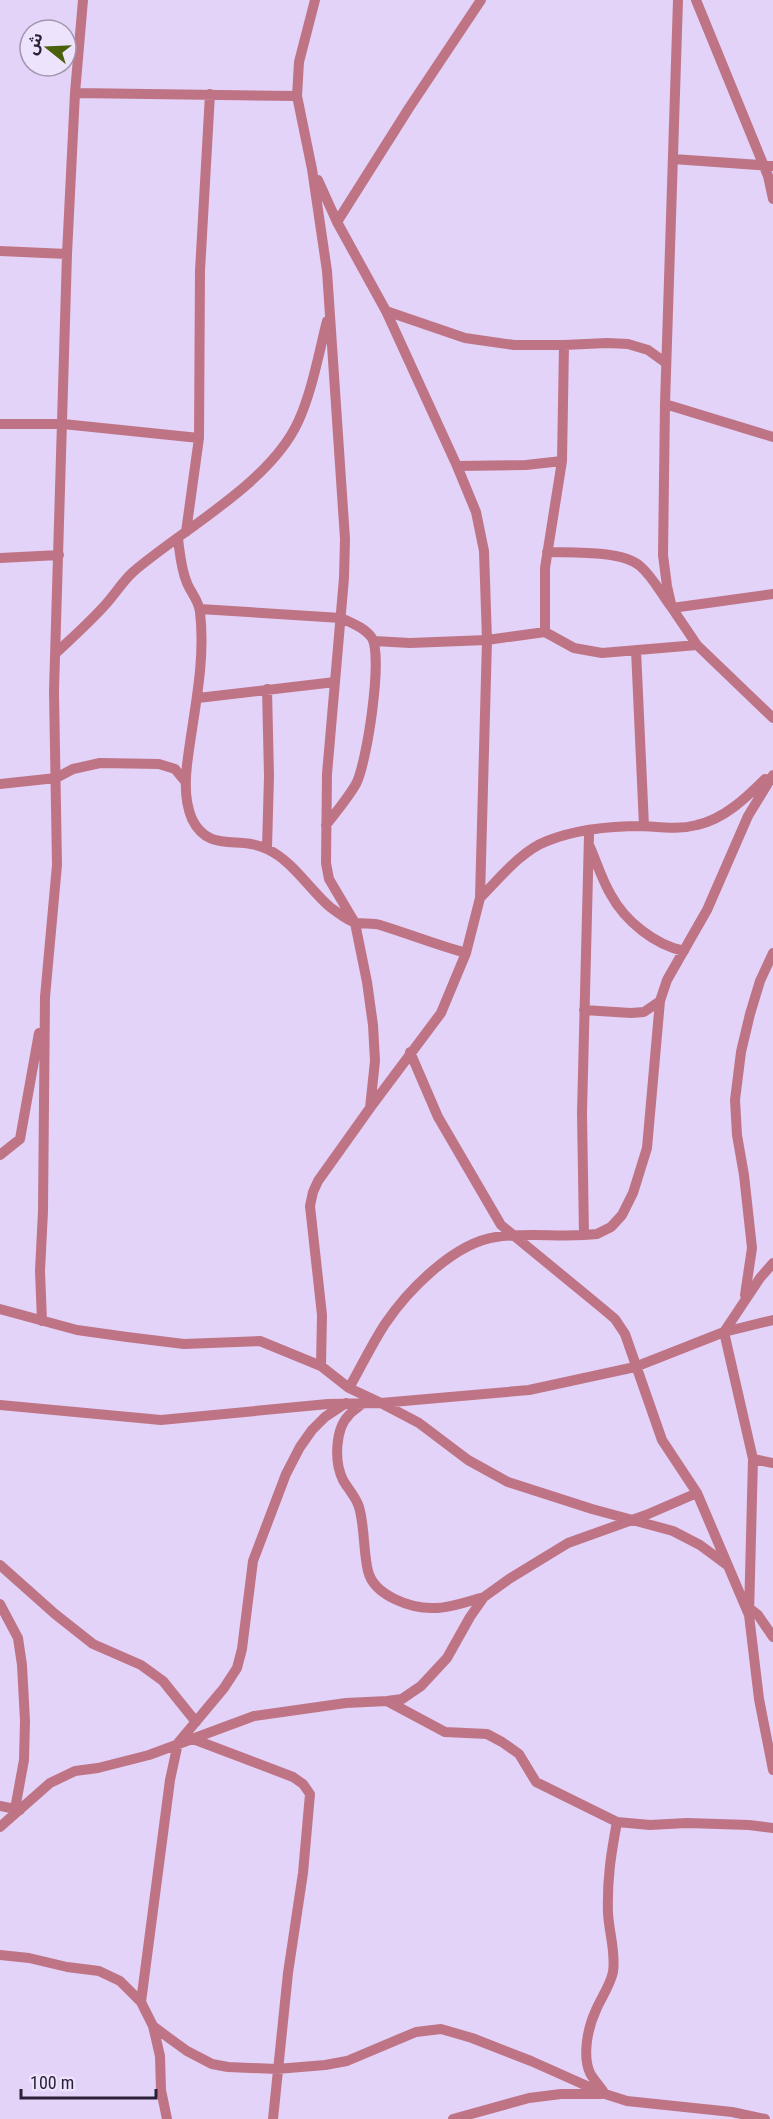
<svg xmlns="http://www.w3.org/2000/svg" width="773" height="2119" font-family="'Roboto Condensed','Noto Sans Arabic',sans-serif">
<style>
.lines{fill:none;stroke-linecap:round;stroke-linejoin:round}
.minor{stroke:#bf7486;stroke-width:10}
</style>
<rect width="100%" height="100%" fill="#e3d3f9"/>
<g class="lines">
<path class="minor" d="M315,0L299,62L297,96L312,169L327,271L345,539L344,578L327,774L326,863L329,879L355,923L367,982L373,1025L375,1061L370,1108L318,1181L313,1192L310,1206L322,1315L321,1366
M678,0L665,404L663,555L667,586L672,608L697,645L773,718
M696,0L768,176L773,199
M75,93L297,96
M673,159L773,166
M318,180L337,222L386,311L457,466L476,512L484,551L487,640L480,898L466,953L441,1013L370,1108
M337,222L409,108L481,0
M0,251L67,254
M386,311L465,338L514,345H564L607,343L628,344L648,350L666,363
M665,404L773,437
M0,424H63L199,438
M457,466L526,465L562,461
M186,532L199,438L200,271L210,94
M178,539C180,554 181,569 187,583C191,593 199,601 200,612C206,664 193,714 187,765C185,782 185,803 192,819C209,854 239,835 267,849C293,861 309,889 330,907C337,912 349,922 357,923C365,924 373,923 380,925C409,934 437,945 466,953
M547,552C571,553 621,550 640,566C653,577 662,595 672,608L773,594
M0,558L59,555
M200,609L341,618C352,623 365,628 372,638C383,657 367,763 356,784C348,798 336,812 326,825
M545,632V568L562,461L564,345
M374,641L410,643L487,640L545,632L574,648L602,653L697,645
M636,650L644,826
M57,652C74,636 91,621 106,604C115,594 123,581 133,572C183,529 270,483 298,422C312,392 319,352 327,321
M198,698L335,682
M0,784L56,778L73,769L100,763L159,764L175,769L185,781
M590,847C597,863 602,880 611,895C625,921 655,945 684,951
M267,848L269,776L267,689
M480,898C500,878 521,851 547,841C577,829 610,826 642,826C661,827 678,830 697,825C724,819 746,798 765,779
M584,1010L631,1013L644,1012L660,1001
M410,1052L438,1117L501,1225L602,1308L615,1319L625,1334L662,1440L697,1493L749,1615
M0,1155L20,1139L39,1033
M584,1235L582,1113L589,835
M773,1263L760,1278L724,1332L753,1459L749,1615L759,1699L773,1770
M745,1295L752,1248L744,1175L737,1135L735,1100L741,1052L750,1014L760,981L773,953
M0,1309L77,1330L127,1337L184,1344L260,1341L321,1366L349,1388L381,1403L529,1390L635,1367L724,1332L773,1320
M42,1321L40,1271L43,1211L45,997L57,865L54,691L67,254L75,93L83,0
M349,1388C361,1367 372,1344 385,1324C408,1290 454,1243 496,1237C529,1232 564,1238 597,1234L611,1227L622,1215L633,1193L647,1148L660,1001L667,980L707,910L748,816L773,775
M363,1403C359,1407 353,1410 349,1415C335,1429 334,1462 343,1480C348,1489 356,1497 359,1507C365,1528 363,1550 368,1571C374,1596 412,1609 435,1608C451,1608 468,1601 484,1597
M0,1405L161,1420L328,1404L381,1403L419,1423L468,1460L508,1482L592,1509L673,1531L700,1545L727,1565
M753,1459L773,1463
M0,1565L55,1614L93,1644L141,1665L163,1681L196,1722
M0,1604L18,1638L22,1665L25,1721L24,1760L15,1809
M749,1608L758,1615L773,1637
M387,1701L445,1732L487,1734L502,1742L519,1754L536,1782L617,1822L650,1825L687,1823L749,1825L773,1828
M193,1739L293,1777L303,1784L310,1794L303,1873L288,1973L273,2119
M0,1806L20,1810
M0,1827L50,1783L75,1771L98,1768L149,1755L254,1716L346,1703L387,1701L402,1699L421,1686L447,1658L470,1617L484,1597L509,1579L568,1543L646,1515L697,1493
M0,1955L29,1958L67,1967L99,1971L120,1981L141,2002L153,2026L169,2038L187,2051L212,2064L228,2067L277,2069L325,2065L347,2061L416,2032L441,2029L472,2038L531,2061L605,2094L627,2101L732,2112L765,2119
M141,2002L170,1780L178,1743L224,1688L237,1668L242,1649L253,1561L286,1474L300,1447L312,1430L325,1417L346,1403
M153,2026L160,2056L161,2090L167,2119
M603,2091C599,2085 593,2079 590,2073C582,2055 588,2027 596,2010C601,1998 610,1986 613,1972C616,1952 609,1933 608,1913C607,1879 611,1854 617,1822
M453,2119L529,2098L561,2094H602"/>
</g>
<g transform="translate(48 48) rotate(288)"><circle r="28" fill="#eee3fd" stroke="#a095ae" stroke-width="1.5"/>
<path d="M0-4.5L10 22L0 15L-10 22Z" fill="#4a600b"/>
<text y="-9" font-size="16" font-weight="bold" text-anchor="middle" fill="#2b2038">ش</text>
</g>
<path d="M21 2089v9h135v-9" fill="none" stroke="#2b2038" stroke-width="3"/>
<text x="30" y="2089" font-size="18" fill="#2b2038" stroke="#eee3fd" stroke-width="4.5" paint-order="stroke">100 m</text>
</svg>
